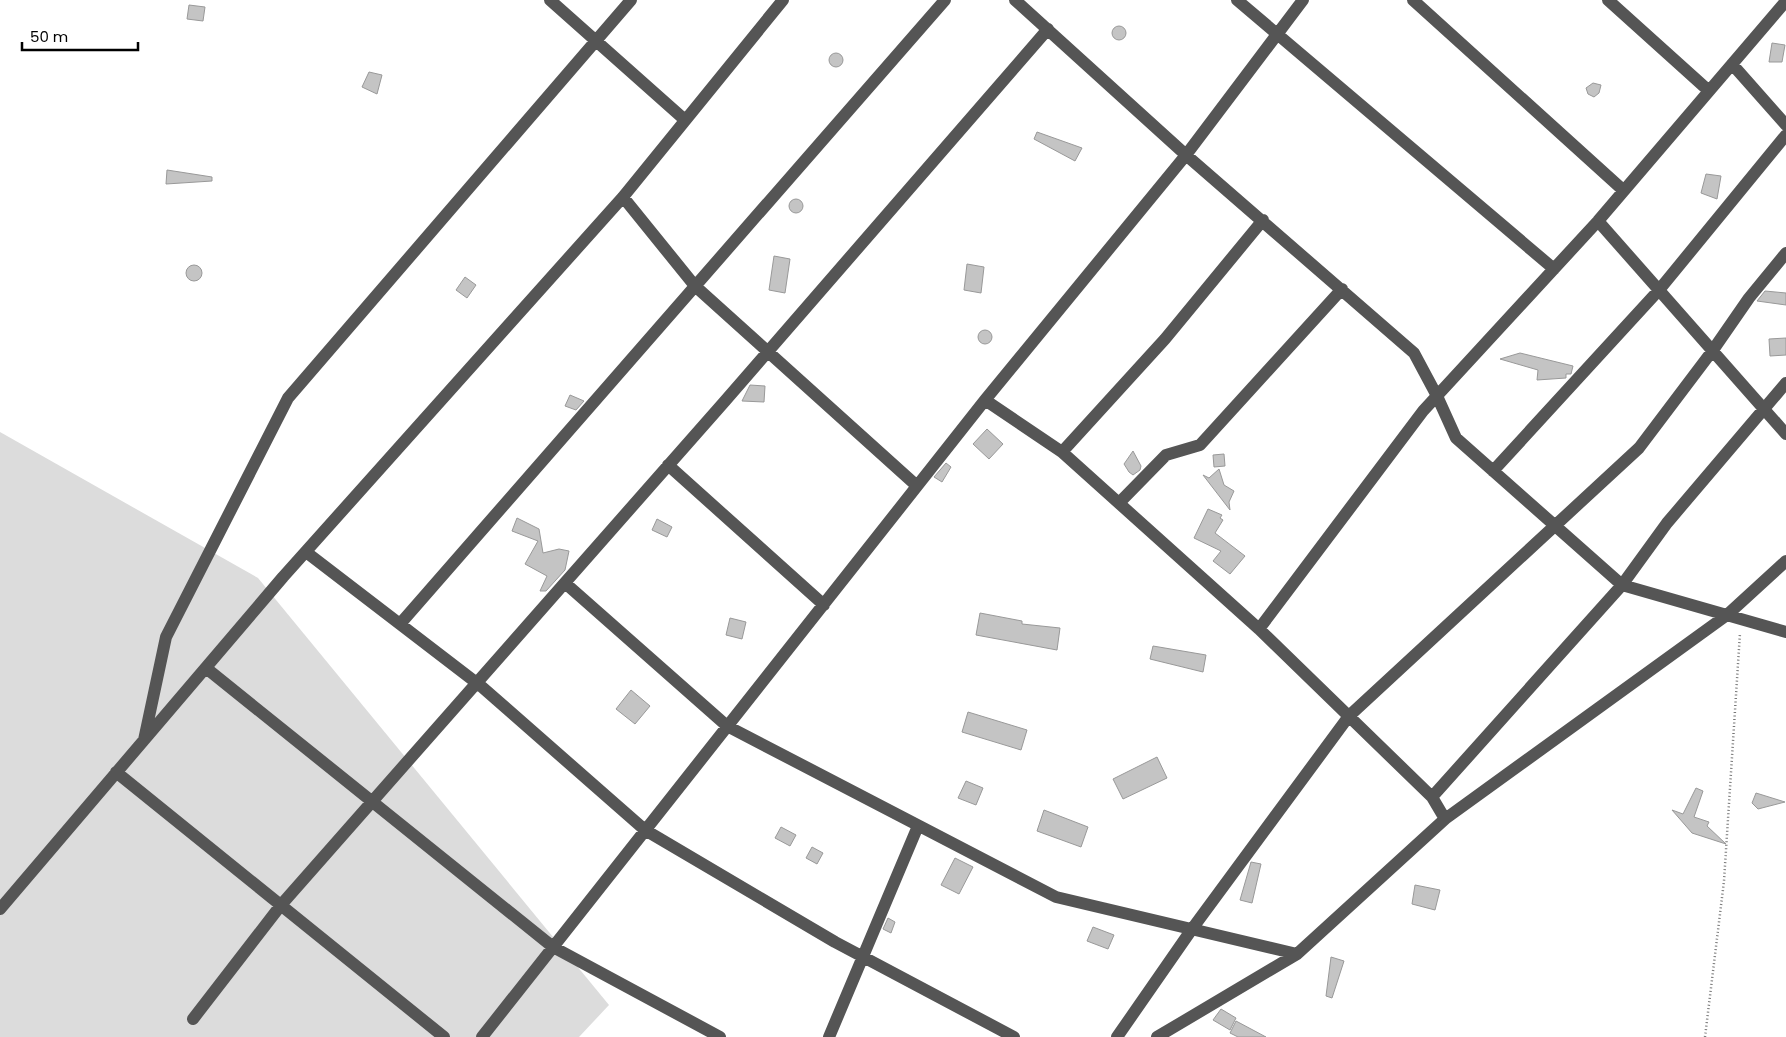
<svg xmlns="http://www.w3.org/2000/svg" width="1786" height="1037" font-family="Poppins,sans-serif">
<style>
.green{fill:#dcdcdc}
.building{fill:#c4c4c4;stroke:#999}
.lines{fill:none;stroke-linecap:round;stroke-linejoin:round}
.path{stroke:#777;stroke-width:2.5;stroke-dasharray:1 2.5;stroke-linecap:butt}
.minor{stroke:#555;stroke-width:12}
</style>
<rect width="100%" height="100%" fill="#fff"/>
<path class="green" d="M0,432L258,578L609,1005L579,1037H0Z"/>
<path class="building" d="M189,5L205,7L203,21L187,19Z
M1112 33a7 7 0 1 1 14 0a7 7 0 1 1-14 0Z
M1772,43L1785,45L1782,62H1769Z
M829 60a7 7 0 1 1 14 0a7 7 0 1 1-14 0Z
M369,72L382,75L377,94L362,87Z
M1593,83L1601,85L1599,93L1594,97L1588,94L1586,88Z
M1037,132L1082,148L1075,161L1034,139Z
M167,170L212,177V181L166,184Z
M1706,174L1721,176L1717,199L1701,193Z
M789 206a7 7 0 1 1 14 0a7 7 0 1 1-14 0Z
M774,256L790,259L785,293L769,290Z
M967,264L984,267L981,293L964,290Z
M186 273a8 8 0 1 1 16 0a8 8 0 1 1-16 0Z
M465,277L476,285L467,298L456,290Z
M1765,291L1786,293V305L1757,301Z
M978 337a7 7 0 1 1 14 0a7 7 0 1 1-14 0Z
M1786,338V355L1770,356L1769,339Z
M1520,353L1573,366L1571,374H1566V378L1537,380L1538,370L1500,359Z
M750,385L765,386L764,402L742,401Z
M570,395L584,401L576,410L565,406Z
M987,429L1003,444L989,459L973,444Z
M1133,451L1141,466L1140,470L1133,475L1129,472L1124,464Z
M1224,454L1225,466L1214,467L1213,455Z
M946,463L951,467L942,482L934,477Z
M1219,469L1224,485L1234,491L1229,502L1230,510L1203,475L1209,478Z
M1208,509L1222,515L1220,518L1223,520L1215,533L1245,556L1230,574L1213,561L1221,551L1194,538Z
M517,518L539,529L543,553L559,549L569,551L565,570L546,591H540L547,576L525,564L538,541L512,531Z
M657,519L672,527L667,537L652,530Z
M980,613L1022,621V624L1060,628L1057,650L976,635Z
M730,618L746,622L742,639L726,635Z
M1153,646L1206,655L1203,672L1150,659Z
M631,690L650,706L635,724L616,709Z
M968,712L1027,730L1021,750L962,732Z
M1157,757L1167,778L1123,799L1113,779Z
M966,781L983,788L976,805L958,798Z
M1696,788L1703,791L1694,817L1709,822L1707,826L1726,844L1692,833L1672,810L1683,814Z
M1756,793L1785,802L1758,809L1752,803Z
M1044,810L1088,827L1081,847L1037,831Z
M781,827L796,835L790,846L775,838Z
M812,847L823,853L817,864L806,858Z
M955,858L973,867L959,894L941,885Z
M1251,862L1261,864L1252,903L1240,900Z
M1415,885L1440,890L1435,910L1412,904Z
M888,918L895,922L891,933L883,929Z
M1093,927L1114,935L1108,949L1087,941Z
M1331,957L1344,961L1332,998L1326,996Z
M1221,1009L1236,1018L1230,1030L1213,1020Z
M1236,1021L1266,1037H1238L1230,1033Z"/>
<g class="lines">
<path class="path" d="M1705,1037L1724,881L1740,633"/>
<path class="minor" d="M550,0L685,120
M1015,0L1186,155L1414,353L1437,396L1456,438L1622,585L1786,632
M1237,0L1554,269
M1413,0L1623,190
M1608,0L1709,91
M1732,64L1786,125
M623,197L695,286L917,486
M1598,221L1786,434
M985,400L1062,452L1259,629L1432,797L1445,819
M1062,452L1165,339L1263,220
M668,465L824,605
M1493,471L1659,290L1786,135
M1119,503L1166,455L1200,445L1342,289
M306,552L482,687L645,830L835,942L1014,1037
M565,583L727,726L1056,897L1297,954
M400,624L945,0
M1259,629L1423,411L1598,221L1786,1
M206,668L553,947L720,1037
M144,740L166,637L288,398L631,0
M116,772L444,1037
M1432,797L1622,585L1667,523L1786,383
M0,909L283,577L623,197L783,0
M193,1019L281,905L725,401L1048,29
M482,1037L985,400L1186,155L1303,0
M829,1037L918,826
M1117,1037L1192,929L1349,716L1639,448L1713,350L1749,298L1786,253
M1157,1037L1297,954L1445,819L1727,615L1786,561"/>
</g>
<path d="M22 42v8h116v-8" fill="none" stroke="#000000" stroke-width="2.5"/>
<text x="30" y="42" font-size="15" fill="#000000" stroke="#ffffff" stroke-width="4" paint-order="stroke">50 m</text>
</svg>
